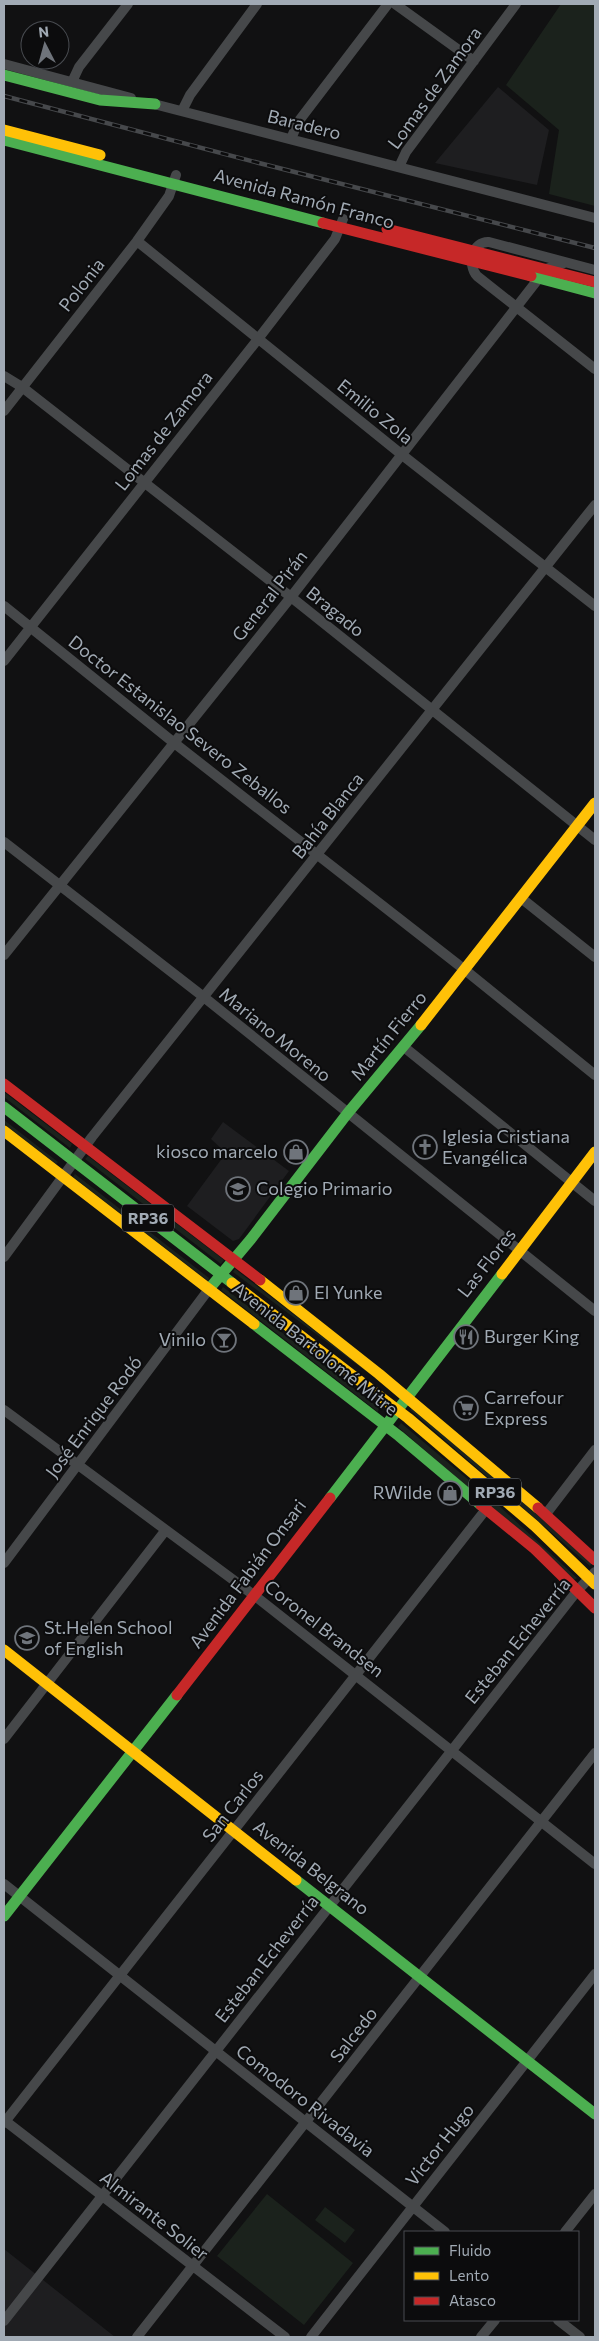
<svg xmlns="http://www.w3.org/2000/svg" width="599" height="2341" font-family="Commissioner,sans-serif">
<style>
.built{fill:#1e1e20}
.green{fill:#1b221c}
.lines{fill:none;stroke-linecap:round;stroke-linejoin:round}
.street{stroke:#46484a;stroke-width:10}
.fast{stroke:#4caf50;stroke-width:11}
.slow{stroke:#ffc107;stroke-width:11}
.jam{stroke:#c62828;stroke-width:11}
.rail-casing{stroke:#46484b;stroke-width:4.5}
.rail{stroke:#0c0c0d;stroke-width:2.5;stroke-dasharray:8;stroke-linecap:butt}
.labels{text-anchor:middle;stroke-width:4;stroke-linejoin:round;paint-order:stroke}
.shield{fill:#0c0c0d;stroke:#747b82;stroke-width:1}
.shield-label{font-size:16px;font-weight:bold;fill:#a1aab4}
.street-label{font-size:18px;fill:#a1aab4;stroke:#0c0c0d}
.poi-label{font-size:18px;fill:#a1aab4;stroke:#0c0c0d;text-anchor:start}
</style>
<rect width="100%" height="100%" fill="#111112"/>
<path class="built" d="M498,87L549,130L537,185L435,163Z
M223,1122L289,1171L239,1239L233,1241L187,1206L226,1153L211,1139Z
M4,2249L115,2337H4Z"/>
<path class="green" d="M561,4H595V206L549,194L559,130L506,85Z
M4,1092L72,1144L70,1148L4,1097Z
M4,1120L58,1162L56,1164L4,1124Z
M88,1156L224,1260L221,1264L85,1159Z
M75,1174L209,1278L208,1281L73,1177Z
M235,1269L394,1392L233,1272Z
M223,1287L379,1408L378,1412L221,1290Z
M414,1406L592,1562L590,1566L410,1410Z
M401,1423L496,1503L577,1578L574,1580L398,1427Z
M267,2194L353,2263L304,2325L217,2256Z
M325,2207L355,2230L345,2243L315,2220Z"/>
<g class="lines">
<path class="street" d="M395,4L474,61
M4,64L131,98
M72,82L79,67L128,4
M150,103L595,218
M182,111L190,95L257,4
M291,139L298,122L388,4
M399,167L406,152L516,4
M137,241L401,454L595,606
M595,270L489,242C472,241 467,265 477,276L595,369
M4,376L22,387L291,597L595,840
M4,411L137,241L169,196L176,175
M4,606L173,742L465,970L595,1075
M4,661L258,339L335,239L343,219
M4,842L205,998L595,1311
M521,898L595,957
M4,955L291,597L546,269L564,263
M404,1047L595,1201
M4,1257L92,1137L595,505
M4,1410L255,1596L595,1864
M546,1514L595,1450
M4,1563L209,1289
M4,1739L165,1531
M4,1884L445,2232
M4,2120L285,2337
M4,2123L487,1508
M565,2232L595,2194
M558,2320L580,2337
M4,2321L577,1591L595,1572
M137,2337L595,1753
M311,2337L595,1974
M481,2337L495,2320"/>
<path class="fast" d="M4,75L100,100L155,104
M4,140L323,223
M531,276L595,293
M4,1107L232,1283
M209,1289L251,1239L347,1114L421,1025
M254,1324L399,1436L481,1505
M330,1498L502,1274
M296,1880L595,2114
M4,1916L177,1695"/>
<path class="slow" d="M4,130L100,155
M421,1025L595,803
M4,1131L254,1324
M502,1274L595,1152
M260,1280L379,1374L538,1508
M232,1283L408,1418L535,1526L595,1584
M4,1650L296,1880"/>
<path class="jam" d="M323,223L531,276
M387,229L595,282
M4,1084L260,1280
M481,1505L535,1549L595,1608
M538,1508L595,1560
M177,1695L330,1498"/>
<g class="rail-casing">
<path id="rail" d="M4,96L259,163L595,248"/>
</g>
<use href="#rail" class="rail"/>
</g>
<defs>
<g id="church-ring" transform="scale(1.25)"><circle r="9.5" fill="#0c0c0d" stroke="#6f747b" stroke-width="1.5"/><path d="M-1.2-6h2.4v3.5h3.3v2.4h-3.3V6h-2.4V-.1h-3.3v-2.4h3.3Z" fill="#6f747b"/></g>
<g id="shop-ring" transform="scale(1.25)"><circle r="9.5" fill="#0c0c0d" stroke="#6f747b" stroke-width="1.5"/><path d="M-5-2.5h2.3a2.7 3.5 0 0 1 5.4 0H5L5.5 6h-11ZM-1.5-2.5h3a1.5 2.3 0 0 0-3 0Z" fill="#6f747b"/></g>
<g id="school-ring" transform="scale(1.25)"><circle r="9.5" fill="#0c0c0d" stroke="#6f747b" stroke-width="1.5"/><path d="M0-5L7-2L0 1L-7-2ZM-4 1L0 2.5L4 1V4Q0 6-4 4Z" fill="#6f747b"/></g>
<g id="restaurant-ring" transform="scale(1.25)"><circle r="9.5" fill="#0c0c0d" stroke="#6f747b" stroke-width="1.5"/><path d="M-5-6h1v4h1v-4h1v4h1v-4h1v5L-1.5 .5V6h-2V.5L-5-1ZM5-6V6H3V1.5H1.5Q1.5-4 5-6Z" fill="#6f747b"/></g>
<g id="bar-ring" transform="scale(1.25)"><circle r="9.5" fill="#0c0c0d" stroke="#6f747b" stroke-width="1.5"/><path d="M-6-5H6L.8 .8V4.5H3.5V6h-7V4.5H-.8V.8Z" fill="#6f747b"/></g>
<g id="supermarket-ring" transform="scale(1.25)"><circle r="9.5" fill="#0c0c0d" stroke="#6f747b" stroke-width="1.5"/><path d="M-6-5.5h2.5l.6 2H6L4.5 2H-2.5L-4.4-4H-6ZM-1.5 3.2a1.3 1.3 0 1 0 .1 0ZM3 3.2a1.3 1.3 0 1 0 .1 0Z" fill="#6f747b"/></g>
</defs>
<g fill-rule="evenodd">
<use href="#church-ring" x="425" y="1147"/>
<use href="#shop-ring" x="296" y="1152"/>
<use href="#school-ring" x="238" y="1189"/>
<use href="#shop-ring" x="296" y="1293"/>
<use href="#restaurant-ring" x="466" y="1337"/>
<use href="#bar-ring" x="224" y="1340"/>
<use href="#supermarket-ring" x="466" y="1408"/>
<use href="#shop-ring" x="450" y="1493"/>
<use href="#school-ring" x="27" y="1638"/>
</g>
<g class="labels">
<g class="shield">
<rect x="122" y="1204.5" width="52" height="27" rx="4"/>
<rect x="469" y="1478.5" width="52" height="27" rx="4"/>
</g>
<g class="shield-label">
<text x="148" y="1224">RP36</text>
<text x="495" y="1498">RP36</text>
</g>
<g class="street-label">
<text transform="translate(435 88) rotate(-54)" y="6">Lomas de Zamora</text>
<text transform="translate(304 125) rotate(14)" y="6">Baradero</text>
<text transform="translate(304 199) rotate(15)" y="6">Avenida Ramón Franco</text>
<text transform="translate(82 285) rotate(-52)" y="6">Polonia</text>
<text transform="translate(375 412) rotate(39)" y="6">Emilio Zola</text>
<text transform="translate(164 431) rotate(-52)" y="6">Lomas de Zamora</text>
<text transform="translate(270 596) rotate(-52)" y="6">General Pirán</text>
<text transform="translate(335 612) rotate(39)" y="6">Bragado</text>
<text transform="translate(180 725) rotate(38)" y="6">Doctor Estanislao Severo Zeballos</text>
<text transform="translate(328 816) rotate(-52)" y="6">Bahía Blanca</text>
<text transform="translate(275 1035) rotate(39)" y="6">Mariano Moreno</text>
<text transform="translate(389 1036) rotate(-51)" y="6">Martín Fierro</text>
<text transform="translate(487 1263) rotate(-52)" y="6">Las Flores</text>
<text transform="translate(315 1349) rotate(38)" y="6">Avenida Bartolomé Mitre</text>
<text transform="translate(94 1417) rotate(-53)" y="6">José Enrique Rodó</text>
<text transform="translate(248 1574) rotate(-53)" y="6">Avenida Fabián Onsari</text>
<text transform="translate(324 1629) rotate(38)" y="6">Coronel Brandsen</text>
<text transform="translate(518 1641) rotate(-51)" y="6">Esteban Echeverría</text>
<text transform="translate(233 1806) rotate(-52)" y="6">San Carlos</text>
<text transform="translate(311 1868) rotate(38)" y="6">Avenida Belgrano</text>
<text transform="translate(267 1959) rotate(-52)" y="6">Esteban Echeverría</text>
<text transform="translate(354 2035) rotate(-52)" y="6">Salcedo</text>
<text transform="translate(305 2101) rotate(38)" y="6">Comodoro Rivadavia</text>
<text transform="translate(440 2145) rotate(-52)" y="6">Victor Hugo</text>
<text transform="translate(154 2216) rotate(38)" y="6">Almirante Solier</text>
</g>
<g class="poi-label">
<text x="442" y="1143">Iglesia Cristiana<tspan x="442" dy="21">Evangélica</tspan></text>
<text x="278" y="1158" text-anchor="end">kiosco marcelo</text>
<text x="256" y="1195">Colegio Primario</text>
<text x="314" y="1299">El Yunke</text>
<text x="484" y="1343">Burger King</text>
<text x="206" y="1346" text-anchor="end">Vinilo</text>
<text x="484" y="1404">Carrefour<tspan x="484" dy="21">Express</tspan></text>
<text x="432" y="1499" text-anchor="end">RWilde</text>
<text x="44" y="1634">St.Helen School<tspan x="44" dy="21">of English</tspan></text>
</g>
</g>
<rect width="599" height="2341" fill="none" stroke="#a1aab4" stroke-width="10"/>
<rect x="404" y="2231" width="175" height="90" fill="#0c0c0d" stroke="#484b50"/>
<rect x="414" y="2247" width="25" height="8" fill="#4caf50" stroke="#484b50"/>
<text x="449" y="2256" font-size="15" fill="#a1aab4">Fluido</text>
<rect x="414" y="2272" width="25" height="8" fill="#ffc107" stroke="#484b50"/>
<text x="449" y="2281" font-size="15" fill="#a1aab4">Lento</text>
<rect x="414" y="2297" width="25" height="8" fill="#c62828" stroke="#484b50"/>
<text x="449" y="2306" font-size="15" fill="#a1aab4">Atasco</text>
<g transform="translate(45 45) rotate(354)"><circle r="24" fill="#0c0c0d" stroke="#484b50"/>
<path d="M0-4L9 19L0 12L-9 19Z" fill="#6f747b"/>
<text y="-8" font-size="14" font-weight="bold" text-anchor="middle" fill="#a1aab4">N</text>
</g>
</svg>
